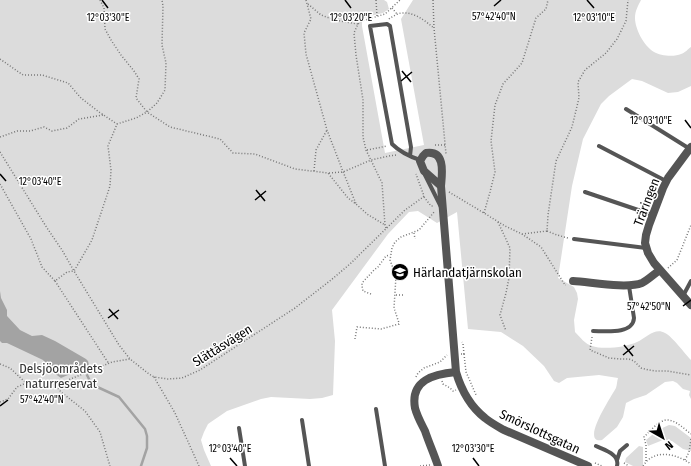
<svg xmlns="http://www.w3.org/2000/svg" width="691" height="466" font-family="'Fira Sans Condensed',sans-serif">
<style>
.green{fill:#dcdcdc}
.water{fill:#a3a3a3}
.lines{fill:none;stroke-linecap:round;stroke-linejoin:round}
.stream{stroke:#a3a3a3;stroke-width:2.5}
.path{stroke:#777;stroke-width:1.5;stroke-dasharray:1 2;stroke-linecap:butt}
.service{stroke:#555;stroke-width:4}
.minor{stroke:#555;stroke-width:8}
.ticks{fill:none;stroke:#000;stroke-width:1.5}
.labels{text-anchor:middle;stroke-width:3;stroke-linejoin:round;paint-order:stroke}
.street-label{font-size:13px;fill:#000;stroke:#fff}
.poi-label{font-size:13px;fill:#000;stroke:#fff;text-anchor:start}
.park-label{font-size:13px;fill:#333;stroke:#fff}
.ticks-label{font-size:10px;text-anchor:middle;fill:#000;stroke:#fff;stroke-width:3;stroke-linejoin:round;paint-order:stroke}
</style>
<rect width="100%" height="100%" fill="#fff"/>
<path class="green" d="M0,0H384L387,2L389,9L383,13L370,16L362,19V26L385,153L424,145L401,19L413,0H641C638,6 635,11 635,18C635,29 644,46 654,52C660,56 675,57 681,54C685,53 688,49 691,47V86L678,92L668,93L642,81L632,79L609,96L601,104L583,139L572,186L558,278L574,287L577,293L578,299L574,320L575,332C580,337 585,344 592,346C603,350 627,347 637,342C646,338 655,327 665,333C672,336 685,354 691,360V399L689,395L690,391L683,389L677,383L673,381L665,382L646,395L634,399L626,403L623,417L617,427L602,440C579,444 613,394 616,388C617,385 617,381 618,378L599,375L567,378L559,383L554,381L544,366L523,346L501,332L468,329L457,212L437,223L418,211L409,212L388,234L332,310L335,341L333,395L322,398L310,399L271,397L261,399L227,411L208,424L204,432L201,440L204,450L211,466H0Z
M669,425L675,426L691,438V451L683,449L672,441L663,440L648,446L646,440L658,430Z
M639,446L643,447V465L642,466H633L625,462L626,458Z"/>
<path class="water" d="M0,291L1,298L7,310V316L20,330L32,336L42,335L55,341L86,359L88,361L89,365L86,367L87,370L84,371L82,369L61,378L54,373L43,360L7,343H2L0,341Z"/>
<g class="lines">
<path class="stream" d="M85,371L90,381L93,385L119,397L145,429L147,436V448L141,466"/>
<path class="path" d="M100,0L104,8L105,29L111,40L121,55L134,71L139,79L136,98L147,112L170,127L220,139L233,153L255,154L295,169L328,173L348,198L356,204L367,214L385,225
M306,0L311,19L304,33L306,54L327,130L342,169L356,204
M376,0L377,16
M433,0L434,28L446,154
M308,4L321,15L335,20L358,24
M392,8L397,14
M389,19L390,18C394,16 398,13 402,13C415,12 425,21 434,28
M0,59L23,75H42L68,83L81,98L99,112L117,124
M0,137L17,131H30L44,127L52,131L67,128L79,119L103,115
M435,145H445
M367,150L387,146
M0,152L47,228L62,250L74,271L119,345L130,359L149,374L154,377L168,379L182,378L200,370L295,308L331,280L350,264L405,210L422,198L424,196L416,174
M314,171L316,150L327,130
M329,173L343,172L371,160L389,156L396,155
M0,184L31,239L42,267L55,281L67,272L74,271L92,240L110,186L111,170L108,146L117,124L136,118L147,112L157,103L165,90L166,63L162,45L163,6L162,0
M449,192L484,213L505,226L522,234L541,247L565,285H566
M424,197L431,206H434
M484,213L490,192L495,172L491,141L495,105L503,84L522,63L536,18L546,9L548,0
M498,222L510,248L509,278L506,293L500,315L506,331
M386,228L385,225L382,183L366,150L363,137V100L356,55L354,33L358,24L362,21L385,14L400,0
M547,231L557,235L568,238
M414,233L415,239
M522,234L547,231L548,215L556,161L572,127L579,98L578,82L585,70L606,53L617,39L626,21L628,0
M668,268L677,260L691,225
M55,281L109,364
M371,294L363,291L362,286V283L374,270L378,267L386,256L390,255
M396,295H404
M592,337L590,350L609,358L620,359H629L634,361L641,368L649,370L655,371H667L691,375
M355,339L357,327L381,329L399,324V323L394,308L396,276L390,260L392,248L395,242L401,237L419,230L435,211
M461,354H464L463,344L462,342
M464,354L466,372L476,395
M0,364L10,368L26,383
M154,377L175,413L199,466
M416,377L418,373L424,368L440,362L447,355
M442,381L443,384L450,388L453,391L456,390
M56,386L61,392L85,411L100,432L110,466
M0,402L8,399L17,387L26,383L39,382L56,385L112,362L130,359
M685,460L689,452L691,439
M646,461V445L644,437C649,432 655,425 661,422C671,415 683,428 691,434
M595,463L602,466
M624,463L629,466
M420,466L430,465
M643,466C654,448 677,454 691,464"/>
<path class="service" d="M626,109L690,149
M599,146L666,181
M410,156L411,147L390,26L387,24L370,26L392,144C400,152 411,157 420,160
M425,175L441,207
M585,192L653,215
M574,239L646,248
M683,296L691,281
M593,331C604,331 633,335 634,318L629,286
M376,409L385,466
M302,420L309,466
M239,428L245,466
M596,446C604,450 620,454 617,466
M617,460L620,451L627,445"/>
<path class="minor" d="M691,147L668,178L663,188L649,225L646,235L645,243L648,253L654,263L691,305
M426,153C446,150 442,174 441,186L424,171L420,161L423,156Z
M441,186L456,372C461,389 471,407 485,418C491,423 497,426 504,430L588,466
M573,281C591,282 626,289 642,283C648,280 654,274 660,270
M438,466C434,454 429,443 425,431C421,423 417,416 415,408C410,380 434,374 456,372"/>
</g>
<path class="ticks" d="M102,0L108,8M345,0L351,8M587,0L594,8M494,6L501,0M402,71L411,82M401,81L412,72M685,120L691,128M0,174L6,181M256,190L265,201M255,200L266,191M683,306L691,300M109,309L118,319M108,318L119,310M624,345L633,356M623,355L634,346M0,406L8,400M230,458L237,466M473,458L479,466"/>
<defs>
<g id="school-disc" transform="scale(0.9)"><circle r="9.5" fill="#000" stroke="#fff"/><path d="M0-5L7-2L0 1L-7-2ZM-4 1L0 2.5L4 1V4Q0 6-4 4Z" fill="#fff"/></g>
</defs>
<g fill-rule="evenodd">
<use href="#school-disc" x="400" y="272"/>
</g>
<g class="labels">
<g class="street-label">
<text transform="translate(646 202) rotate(-69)" y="5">Träringen</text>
<text transform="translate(222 345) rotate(-32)" y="5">Slättåsvägen</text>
<text transform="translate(540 431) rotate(25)" y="5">Smörslottsgatan</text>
</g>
<g class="poi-label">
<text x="413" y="277">Härlandatjärnskolan</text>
</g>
<g class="park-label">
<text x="61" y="373">Delsjöområdets<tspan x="61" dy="15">naturreservat</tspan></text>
</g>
</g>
<g class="ticks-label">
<text x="494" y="20">57°42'40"N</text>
<text x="108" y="21">12°03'30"E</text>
<text x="351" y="21">12°03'20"E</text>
<text x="594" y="21">12°03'10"E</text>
<text x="651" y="124">12°03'10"E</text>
<text x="40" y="185">12°03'40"E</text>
<text x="649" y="310">57°42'50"N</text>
<text x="42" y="403">57°42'40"N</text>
<text x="230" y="452">12°03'40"E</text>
<text x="473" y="452">12°03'30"E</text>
</g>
<g transform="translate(663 438) rotate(141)" stroke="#ffffff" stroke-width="3" paint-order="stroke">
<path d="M0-3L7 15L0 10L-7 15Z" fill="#000000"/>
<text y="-6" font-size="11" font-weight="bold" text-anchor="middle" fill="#000000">N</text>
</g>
</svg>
